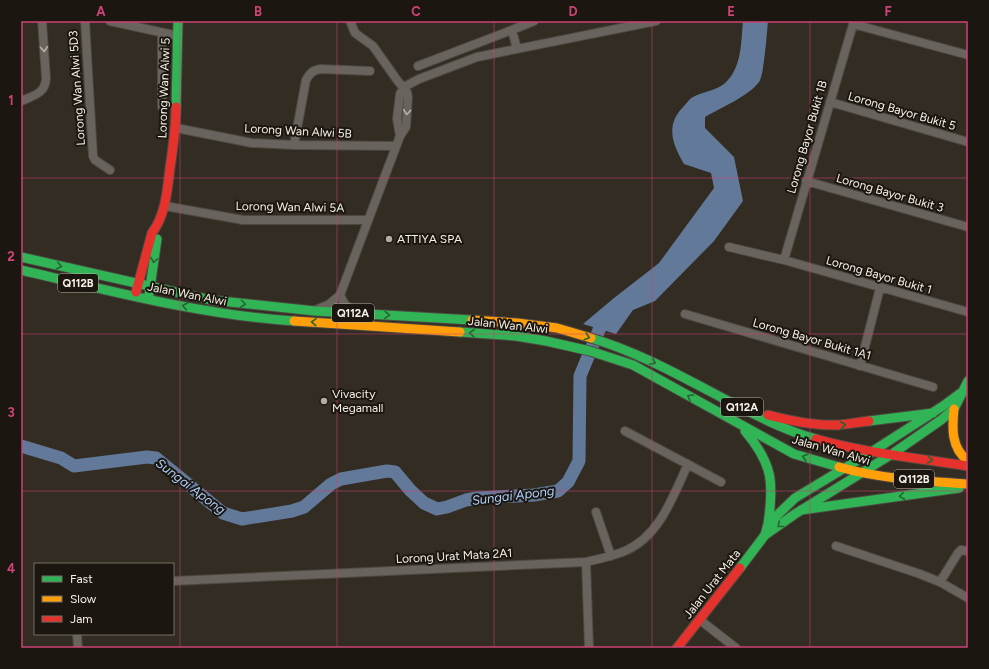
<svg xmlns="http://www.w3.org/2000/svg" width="989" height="669" font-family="Figtree,sans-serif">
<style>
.water{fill:#627999}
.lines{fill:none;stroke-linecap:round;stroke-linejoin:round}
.river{stroke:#627999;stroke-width:13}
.street-casing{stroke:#4d4840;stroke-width:10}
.fast-casing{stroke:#4d4840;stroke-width:11}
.slow-casing{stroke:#4d4840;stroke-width:11}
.jam-casing{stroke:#4d4840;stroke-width:11}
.street{stroke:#68635c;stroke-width:8}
.fast{stroke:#30b455;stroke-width:9}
.slow{stroke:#ff9f0a;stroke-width:9}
.jam{stroke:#e5322d;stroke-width:9}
.oneway{stroke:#b7b1a8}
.oneway2{stroke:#266532}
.grid{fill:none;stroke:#cd4377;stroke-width:1;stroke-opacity:0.55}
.poi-dot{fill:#b2aba2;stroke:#1b160f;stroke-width:1.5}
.labels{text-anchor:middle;stroke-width:4;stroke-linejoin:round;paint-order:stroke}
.shield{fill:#1b160f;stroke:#b5afa6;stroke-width:1}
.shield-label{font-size:11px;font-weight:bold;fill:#f7f0e6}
.street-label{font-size:12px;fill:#f7f0e6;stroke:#1b160f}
.poi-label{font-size:12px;fill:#f7f0e6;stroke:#1b160f;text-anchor:start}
.water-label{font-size:13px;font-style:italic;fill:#adcffd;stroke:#1b160f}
.neatline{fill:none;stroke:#cd4377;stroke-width:1.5}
.grid-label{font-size:13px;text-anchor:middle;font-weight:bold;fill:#cd4377}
</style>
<rect width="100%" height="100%" fill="#322c23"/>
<path class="water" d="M743,21H768C767,32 764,76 759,82C749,96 720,108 705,117V128L734,157L743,201L714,241L655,301L633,310L616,334L583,324L614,298L659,263L714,188L711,173L684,164C672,143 665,125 684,106C687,103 689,99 693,97C702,92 715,91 724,84C742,69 741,42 743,21Z"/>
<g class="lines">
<path class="river" d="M21,446L61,458L74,466L147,457L156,458L223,513L242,519L292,511L304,507L331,484L341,479L387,471L395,472L410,490L424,503L437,509L447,507L466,500L477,498L534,495L558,491L568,482L579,461L580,376L604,318L608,315"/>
<g class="street-casing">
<path id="street" d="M85,21L93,156L95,160L110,170
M110,21L178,36
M853,24L968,55
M512,30L534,21
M418,66L512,30L517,49
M21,101C33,96 46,93 46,78L42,21
M830,102L968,142
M162,107V33
M176,128L252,143L294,145L396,146
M400,136L397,119L400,94L404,87L419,79L477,57L656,21
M294,145L306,80C310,73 313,70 321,69L370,71
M806,181L968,227
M165,206L243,220H367
M729,247L784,260L968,312
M784,260L854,21
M340,295L344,303L354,313
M318,309L328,305L340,295L400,136L406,127L408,97L407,92L397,80L373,46L355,33L350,21
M685,314L933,387
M860,366L880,288
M625,431L721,482
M596,512L611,556
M836,546L920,574L940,582L968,598
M586,562L589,648
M173,581L586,562C599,559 613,556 625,551C660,536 673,496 688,464
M940,582L958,553L961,550L968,551
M700,620L736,648
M77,634L78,648"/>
</g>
<g class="fast-casing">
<path id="fast" d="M176,107L178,21
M21,257L211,300L315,311L472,320
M21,270C111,291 201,315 294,321
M149,295L157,239
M460,332L516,336L546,341L590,351L633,365L794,454L839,467
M591,338C641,353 686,379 732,403C760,417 786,431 816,439
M869,421L933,413
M745,431C773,464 774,483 768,524
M801,510L959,488
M765,535L795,514L892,454L941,420L954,409L968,381
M740,568L765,535L768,524L795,498L873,451L943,406L962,392"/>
</g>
<g class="slow-casing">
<path id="slow" d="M472,320L517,323L557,328L591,338
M294,321L460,332
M954,409C952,428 951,448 968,461
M839,467C881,479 925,481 968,484"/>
</g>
<g class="jam-casing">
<path id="jam" d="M136,292L152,233C166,214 167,191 170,168C173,148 176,128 176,107
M768,415C791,421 815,426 838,425C849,424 859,422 869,421
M816,439C865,453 917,458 968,466
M677,648L740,568"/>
</g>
<use href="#street" class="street"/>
<use href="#fast" class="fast"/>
<use href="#slow" class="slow"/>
<use href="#jam" class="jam"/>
</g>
<defs><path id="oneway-chevron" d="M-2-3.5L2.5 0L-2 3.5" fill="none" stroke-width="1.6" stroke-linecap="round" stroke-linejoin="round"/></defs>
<g class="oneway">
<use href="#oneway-chevron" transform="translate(44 49) rotate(86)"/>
<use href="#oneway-chevron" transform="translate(407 112) rotate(95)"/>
</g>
<g class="oneway2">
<use href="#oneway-chevron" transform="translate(154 260) rotate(99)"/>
<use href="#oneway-chevron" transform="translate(59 266) rotate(12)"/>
<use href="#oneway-chevron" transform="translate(243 304) rotate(7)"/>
<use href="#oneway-chevron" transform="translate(185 306) rotate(-169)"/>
<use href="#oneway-chevron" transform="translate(387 315) rotate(3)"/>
<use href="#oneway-chevron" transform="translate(314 322) rotate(-176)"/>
<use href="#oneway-chevron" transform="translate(472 333) rotate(-176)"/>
<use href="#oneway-chevron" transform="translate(587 337) rotate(16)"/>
<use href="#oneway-chevron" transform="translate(653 362) rotate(27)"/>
<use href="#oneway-chevron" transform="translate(690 397) rotate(-151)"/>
<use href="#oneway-chevron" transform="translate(843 425) rotate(-6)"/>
<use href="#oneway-chevron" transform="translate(805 457) rotate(-164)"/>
<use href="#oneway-chevron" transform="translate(930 460) rotate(9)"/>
<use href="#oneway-chevron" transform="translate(902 496) rotate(172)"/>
<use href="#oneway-chevron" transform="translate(780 525) rotate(141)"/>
</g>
<path class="grid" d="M180,21V648M337,21V648M494,21V648M652,21V648M810,21V648M21,178H968M21,334H968M21,491H968"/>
<g class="poi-dot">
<circle cx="389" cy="239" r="4"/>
<circle cx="324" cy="401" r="4"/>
</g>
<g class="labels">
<g class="shield">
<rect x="58" y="274" width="40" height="18" rx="3"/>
<rect x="332" y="304" width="42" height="18" rx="3"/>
<rect x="721" y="398" width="42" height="18" rx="3"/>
<rect x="894" y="470" width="40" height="18" rx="3"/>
</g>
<g class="shield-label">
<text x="78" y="287">Q112B</text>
<text x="353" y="317">Q112A</text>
<text x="742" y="411">Q112A</text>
<text x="914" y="483">Q112B</text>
</g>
<g class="street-label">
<text transform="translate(77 88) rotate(-94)" y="4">Lorong Wan Alwi 5D3</text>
<text transform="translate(164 88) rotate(-88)" y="4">Lorong Wan Alwi 5</text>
<text transform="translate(902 111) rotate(16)" y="4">Lorong Bayor Bukit 5</text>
<text transform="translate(298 131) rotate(3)" y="4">Lorong Wan Alwi 5B</text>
<text transform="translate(807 137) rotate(-74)" y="4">Lorong Bayor Bukit 1B</text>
<text transform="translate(890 193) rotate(16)" y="4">Lorong Bayor Bukit 3</text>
<text transform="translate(290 207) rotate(1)" y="4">Lorong Wan Alwi 5A</text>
<text transform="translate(879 275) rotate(16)" y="4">Lorong Bayor Bukit 1</text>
<text transform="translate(187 294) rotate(11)" y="4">Jalan Wan Alwi</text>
<text transform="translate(508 325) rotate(6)" y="4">Jalan Wan Alwi</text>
<text transform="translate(812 339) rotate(16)" y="4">Lorong Bayor Bukit 1A1</text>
<text transform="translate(831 450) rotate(16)" y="4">Jalan Wan Alwi</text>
<text transform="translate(454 556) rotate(-3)" y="4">Lorong Urat Mata 2A1</text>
<text transform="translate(712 584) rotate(-52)" y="4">Jalan Urat Mata</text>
</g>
<g class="poi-label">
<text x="397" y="243">ATTIYA SPA</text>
<text x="332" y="398">Vivacity<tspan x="332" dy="14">Megamall</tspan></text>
</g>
<g class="water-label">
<text transform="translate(191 486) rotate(37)" y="5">Sungai Apong</text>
<text transform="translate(513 495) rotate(-7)" y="5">Sungai Apong</text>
</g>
</g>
<rect width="989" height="669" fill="none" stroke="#1b160f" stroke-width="44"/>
<rect x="34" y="563" width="140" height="72" fill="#1b160f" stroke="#736d65"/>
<rect x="42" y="576" width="20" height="6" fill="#30b455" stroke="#736d65"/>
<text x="70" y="583" font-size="12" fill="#f7f0e6">Fast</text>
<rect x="42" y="596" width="20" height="6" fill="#ff9f0a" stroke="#736d65"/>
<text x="70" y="603" font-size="12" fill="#f7f0e6">Slow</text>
<rect x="42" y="616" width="20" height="6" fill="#e5322d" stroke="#736d65"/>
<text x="70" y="623" font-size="12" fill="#f7f0e6">Jam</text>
<rect x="22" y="22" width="945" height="625" class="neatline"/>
<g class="grid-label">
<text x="101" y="16">A</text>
<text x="258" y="16">B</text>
<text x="416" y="16">C</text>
<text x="573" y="16">D</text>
<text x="731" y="16">E</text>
<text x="888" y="16">F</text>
<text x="11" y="105">1</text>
<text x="11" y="261">2</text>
<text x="11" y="417">3</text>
<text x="11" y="573">4</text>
</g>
</svg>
